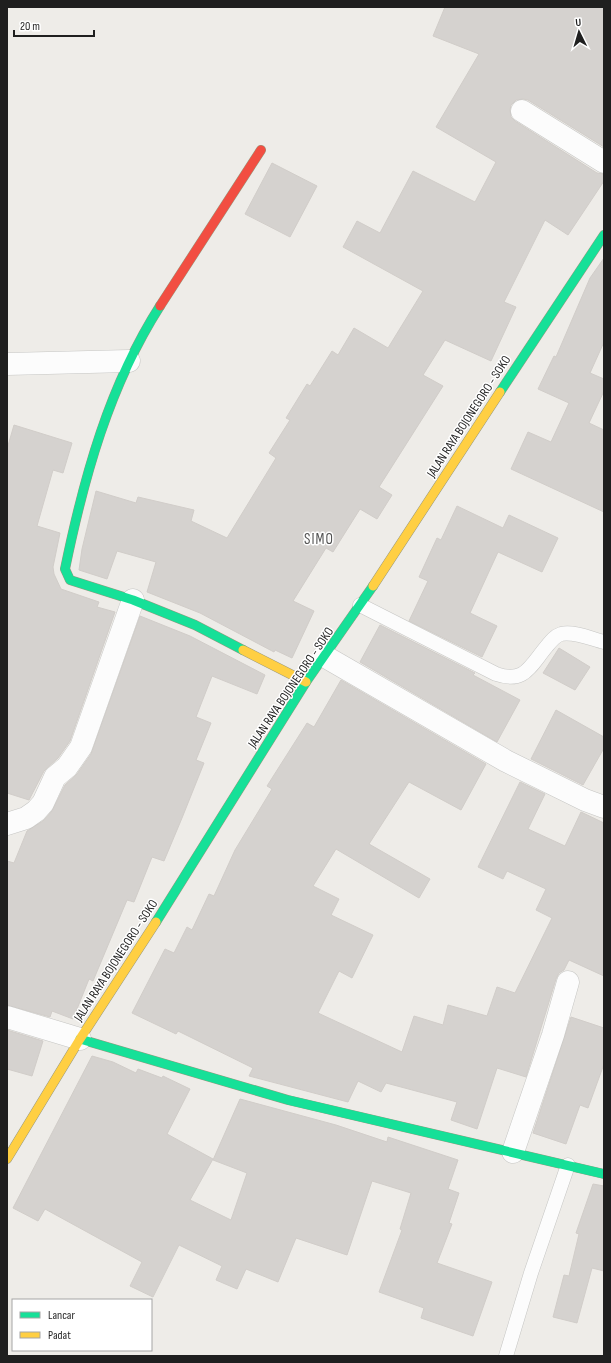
<svg xmlns="http://www.w3.org/2000/svg" width="611" height="1363" font-family="'Sofia Sans Condensed',sans-serif">
<style>
.building{fill:#d5d2cf;stroke:#d1cdc9}
.lines{fill:none;stroke-linecap:round;stroke-linejoin:round}
.lane-casing{stroke:#c6c6c4;stroke-width:15}
.street-casing{stroke:#c6c6c4;stroke-width:23}
.fast-casing{stroke:#97987f;stroke-width:10}
.slow-casing{stroke:#97987f;stroke-width:10}
.jam-casing{stroke:#97987f;stroke-width:10}
.lane{stroke:#fcfcfc;stroke-width:14}
.street{stroke:#fcfcfc;stroke-width:22}
.fast{stroke:#16e098;stroke-width:9}
.slow{stroke:#ffcf43;stroke-width:9}
.jam{stroke:#f24e42;stroke-width:9}
.labels{text-anchor:middle;stroke-width:3;stroke-linejoin:round;paint-order:stroke}
.street-label{font-size:13px;fill:#1f1f1f;stroke:#fff}
.quarter-label{font-size:15px;letter-spacing:1px;fill:#525252;stroke:#fff}
</style>
<rect width="100%" height="100%" fill="#eeece8"/>
<path class="building" d="M445,7H604V147L528,100L523,99L516,100L511,105L510,110L511,117L515,121L597,173L604,174V181L568,235L545,220L504,302L516,307L491,361L445,340L423,375L443,386L379,487L392,495L377,519L360,509L333,552L326,548L293,601L314,611L292,658L275,650L274,652L200,613L147,592L156,562L117,551L107,579L79,570L82,549L96,491L136,503L138,497L194,510L191,521L227,538L276,458L269,453L290,420L286,418L307,384L310,386L332,351L338,355L354,328L388,348L423,291L343,247L357,221L380,233L413,171L475,202L496,162L436,127L479,54L433,36Z
M272,163L317,186L290,237L245,214Z
M604,258V342L590,373L604,379V391L589,423L604,430V512L511,469L528,432L551,442L569,403L538,389L554,356L556,357L590,278Z
M14,425L72,443L63,473L53,470L37,526L60,533L53,567L54,574L61,589L99,602L97,607L115,612L70,741L58,758L44,771L29,800L7,793V449Z
M457,506L503,528L509,515L558,538L542,572L498,552L470,613L497,626L482,657L409,621L428,581L419,577L437,538L441,540Z
M140,616L190,636L265,675L257,694L212,676L196,717L211,723L196,760L204,763L182,818L164,861L152,857L134,902L127,900L93,981L89,979L73,1019L52,1011L50,1017L7,1005V861L14,863L27,831L43,821L52,811L65,785L77,774L91,754Z
M380,625L475,673L473,675L520,700L497,742L360,662Z
M559,648L590,667L575,690L543,673Z
M341,680L486,764L461,810L409,782L369,844L430,879L419,898L336,849L313,886L339,899L331,915L373,935L352,978L339,971L318,1013L402,1052L414,1016L443,1025L448,1005L487,1016L497,987L515,993L552,918L536,910L546,889L507,871L503,879L478,867L520,782L545,794L528,829L565,846L581,812L604,823V976L569,960L564,970L559,973L556,979L526,1077L497,1068L477,1129L451,1120L457,1102L386,1083L381,1092L358,1081L348,1102L249,1076L253,1068L178,1031L176,1034L132,1013L165,949L174,953L187,927L192,930L209,894L214,896L235,850L272,789L267,786L307,723L314,727Z
M556,710L604,737V748L583,785L531,759Z
M571,1017L604,1028V1064L588,1108L580,1105L566,1144L533,1133Z
M7,1030L43,1041L32,1076L7,1069Z
M92,1056L113,1062L136,1073L138,1069L162,1078L163,1076L167,1078L190,1089L167,1134L213,1159L190,1200L231,1220L247,1173L213,1160L240,1099L336,1125L387,1142L388,1137L391,1138L458,1160L448,1189L459,1193L449,1223L452,1224L437,1263L492,1282L473,1336L421,1318L424,1308L379,1292L402,1230L400,1229L411,1193L372,1181L347,1255L296,1238L278,1282L246,1269L237,1289L216,1280L222,1266L179,1245L153,1297L130,1286L142,1262L45,1209L38,1221L13,1208Z
M593,1184L604,1186V1271L592,1268L577,1323L553,1317L564,1275L569,1276L579,1234L576,1233Z"/>
<g class="lines">
<g class="lane-casing">
<path id="lane" d="M360,605L496,674C525,684 530,666 547,646C551,641 555,636 561,634C574,631 592,639 604,642
M506,1356L531,1273L568,1165"/>
</g>
<g class="street-casing">
<path id="street" d="M522,111L604,162
M7,364L129,361
M324,656L506,761L585,800L604,807
M7,824L26,818L36,811L43,803L55,777L67,767L81,747L133,600
M7,1017L80,1039
M513,1152L553,1035L568,982"/>
</g>
<g class="fast-casing">
<path id="fast" d="M160,306C109,386 84,477 65,569L70,580L133,600L195,625L243,650
M500,392L604,235
M156,922L306,682L373,586
M80,1039L288,1100L604,1174"/>
</g>
<g class="slow-casing">
<path id="slow" d="M373,586L500,392
M243,650L306,682
M7,1159L80,1039L156,922"/>
</g>
<g class="jam-casing">
<path id="jam" d="M160,306L261,150"/>
</g>
<use href="#lane" class="lane"/>
<use href="#street" class="street"/>
<use href="#fast" class="fast"/>
<use href="#slow" class="slow"/>
<use href="#jam" class="jam"/>
</g>
<g class="labels">
<g class="street-label">
<text transform="translate(468 416) rotate(-57)" y="5">JALAN RAYA BOJONEGORO - SOKO</text>
<text transform="translate(290 687) rotate(-56)" y="5">JALAN RAYA BOJONEGORO - SOKO</text>
<text transform="translate(115 960) rotate(-57)" y="5">JALAN RAYA BOJONEGORO - SOKO</text>
</g>
<g class="quarter-label">
<text x="319" y="544">SIMO</text>
</g>
</g>
<rect width="611" height="1363" fill="none" stroke="#1f1f1f" stroke-width="16"/>
<rect x="12" y="1299" width="140" height="52" fill="#ffffff" stroke="#a5a5a5"/>
<rect x="20" y="1312" width="20" height="6" fill="#16e098" stroke="#a5a5a5"/>
<text x="48" y="1319" font-size="12" fill="#1f1f1f">Lancar</text>
<rect x="20" y="1332" width="20" height="6" fill="#ffcf43" stroke="#a5a5a5"/>
<text x="48" y="1339" font-size="12" fill="#1f1f1f">Padat</text>
<g transform="translate(579 32) rotate(355)" stroke="#ffffff" stroke-width="3" paint-order="stroke">
<path d="M0-3L7 15L0 10L-7 15Z" fill="#1f1f1f"/>
<text y="-6" font-size="11" font-weight="bold" text-anchor="middle" fill="#1f1f1f">U</text>
</g>
<path d="M14 30v6h80v-6" fill="none" stroke="#1f1f1f" stroke-width="2"/>
<text x="20" y="30" font-size="12" fill="#1f1f1f" stroke="#ffffff" stroke-width="3" paint-order="stroke">20 m</text>
</svg>
